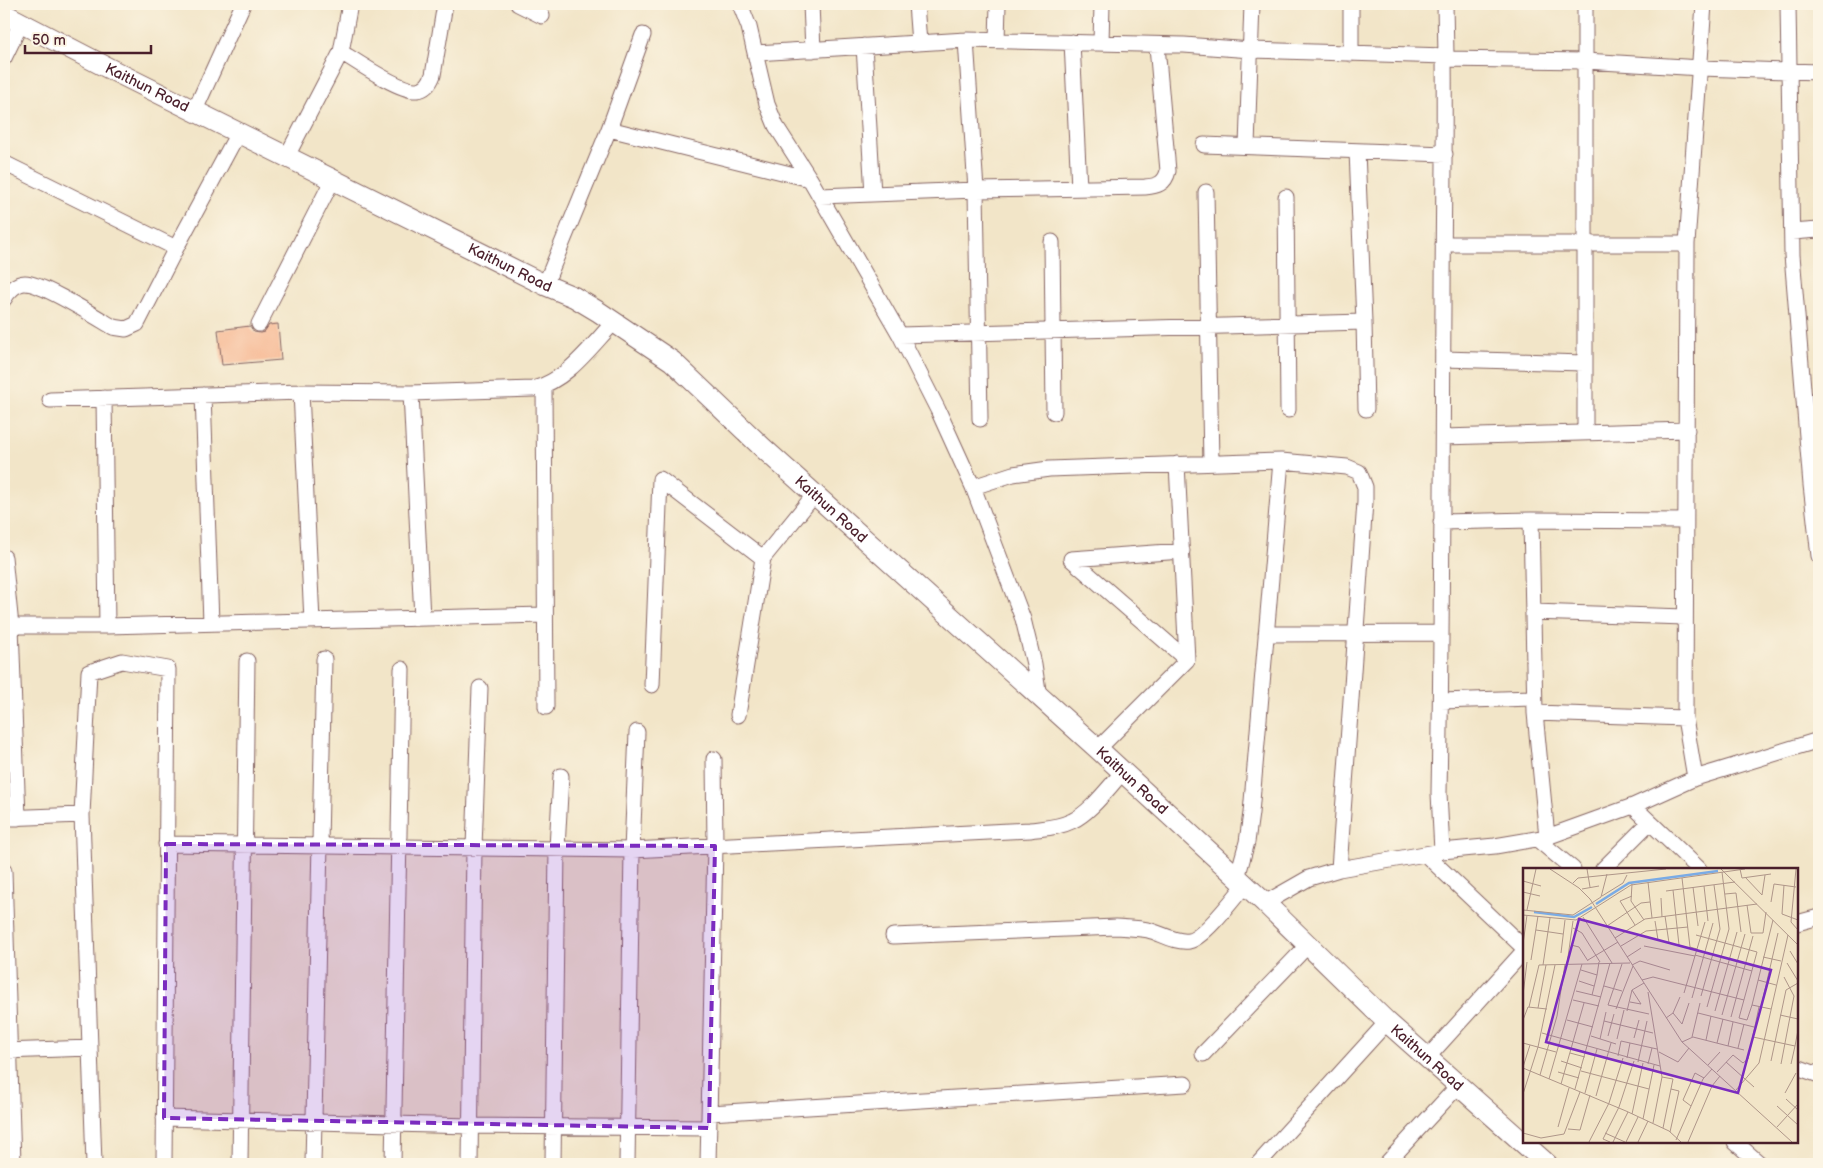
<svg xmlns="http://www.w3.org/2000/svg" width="1823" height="1168" font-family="'Balsamiq Sans',sans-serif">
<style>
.building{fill:#f6b28b}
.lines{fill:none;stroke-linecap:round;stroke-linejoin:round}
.street-casing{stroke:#856462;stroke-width:17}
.secondary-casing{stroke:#856462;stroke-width:22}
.street{stroke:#fff;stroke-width:15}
.secondary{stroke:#fff;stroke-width:20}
.marked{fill:#7b2cbf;fill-opacity:0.2;stroke:#7b2cbf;stroke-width:4;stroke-dasharray:10 6;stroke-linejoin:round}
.labels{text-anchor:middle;stroke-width:4.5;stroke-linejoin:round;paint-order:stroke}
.street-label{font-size:15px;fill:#4a1f2b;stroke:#fcf5e5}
.inset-river{fill:none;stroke:#7aabe5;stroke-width:2.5}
.inset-road{fill:none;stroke:#af9689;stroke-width:1}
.view{fill:#7b2cbf;fill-opacity:0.15;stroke:#7b2cbf;stroke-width:2.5}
.inset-edge{fill:none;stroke:#4a1f2b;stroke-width:2.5}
</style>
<rect width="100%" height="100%" fill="#fcf5e5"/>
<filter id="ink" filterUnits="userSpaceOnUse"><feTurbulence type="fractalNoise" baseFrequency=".02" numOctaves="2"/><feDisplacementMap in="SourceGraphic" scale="10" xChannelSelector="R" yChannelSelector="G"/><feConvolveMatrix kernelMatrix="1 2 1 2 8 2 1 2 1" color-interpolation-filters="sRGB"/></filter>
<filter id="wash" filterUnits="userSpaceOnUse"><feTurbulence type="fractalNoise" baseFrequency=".0096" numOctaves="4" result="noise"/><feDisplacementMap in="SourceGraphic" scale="20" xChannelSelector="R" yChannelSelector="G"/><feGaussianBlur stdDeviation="1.12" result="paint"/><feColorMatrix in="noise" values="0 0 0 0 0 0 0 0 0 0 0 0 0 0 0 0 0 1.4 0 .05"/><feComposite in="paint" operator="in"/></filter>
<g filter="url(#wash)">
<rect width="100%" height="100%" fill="#f2e5c8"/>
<g id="blocks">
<path class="building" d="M278,324L281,360L222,365L218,330L250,326L254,332L260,333L264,332L269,325Z"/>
</g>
</g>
<g filter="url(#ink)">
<use href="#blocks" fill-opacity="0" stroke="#856462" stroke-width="1"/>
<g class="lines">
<g class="street-casing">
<path id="street" d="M518,4L542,16
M740,4L749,27L767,104L776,126L810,179L900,335L938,410L973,487L1023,619L1034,664L1039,697
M811,4L813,50
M916,4L919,43
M1351,4V54
M1585,4V432
M1788,4L1792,255L1811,485L1819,556
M966,40L976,190L980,419
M997,41L998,4
M1072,42L1079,188
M1101,43L1102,4
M864,46L873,194
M341,52C357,62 401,92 417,90C426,89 430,83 433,75L445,4
M755,53L966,40L1184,45L1251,50L1446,56
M4,58L21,23
M1444,59L1585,61L1701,68L1819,72
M195,110L243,4
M609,129L643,35
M1204,145L1445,154
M1247,146L1252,4
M1357,151L1364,322L1366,409
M287,156L341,52L350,4
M4,163L176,248
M1206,192L1211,463
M820,196L976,190L1145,187C1157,186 1165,184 1168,171L1157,46
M1286,197L1288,410
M1792,232L1819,230
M1052,242L1054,412
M1443,244H1687
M545,285L609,129L810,179
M4,299C8,292 16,283 25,283C42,283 96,317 113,327L126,329L137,324L176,248L238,133
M259,324L333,179
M900,335L1364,322
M1443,359L1584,363
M544,386L546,707
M301,392L312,621
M411,393L422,618
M203,395L211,623
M104,398L107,626
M50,400L301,392L411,393L533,389C568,380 591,346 615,321
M1443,437L1687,430
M973,487L1013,474L1049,469L1281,461L1347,467L1359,472L1365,487V502L1339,869
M1531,520L1535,713
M1441,522L1531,520L1685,521
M1182,551L1071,559L1187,660
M4,557L11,626L18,818
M1533,612L1685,617
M11,626H107L545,615
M1266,634L1441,633
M652,685L660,479L763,558
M1441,701L1534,698
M738,715L763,558L815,494
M1098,749L1187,660L1177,464
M1695,778L1685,718L1687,244L1704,4
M1633,806L1699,869
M82,815L89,672L122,661L168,669L164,1164
M4,818L82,815L94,1164
M1547,837L1535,713L1685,718
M1537,839L1573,869
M166,844L632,850L1030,830C1044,828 1058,828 1072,821C1090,813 1108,788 1122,773
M1442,851L1439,793C1442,630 1442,467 1443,305C1443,223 1445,141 1444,59L1446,56L1445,4
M1425,854L1524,948
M1603,869L1650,822
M4,871L13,1164
M1237,878L1247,842L1251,813L1281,461
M1265,903L1309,878L1339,869L1442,851L1495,846L1547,837L1633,806L1695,778L1819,740
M1797,923L1819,917
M893,936L1116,927C1127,928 1138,928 1148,930C1161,933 1175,943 1189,941C1204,938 1234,898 1244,886
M4,1051L90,1048
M1203,1054L1308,945
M1427,1058L1524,951
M1797,1067L1819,1075
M710,1113L1185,1084
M164,1118L471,1126L709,1128
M1735,1142L1760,1164
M240,1164L247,661
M313,1164L324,659
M393,1164L402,669
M470,1164L474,847L480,688
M553,1164L557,848L561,776
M627,1164L632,850L637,732
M708,1164L715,846L714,759
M1258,1164L1387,1022
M1386,1164L1458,1086"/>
</g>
<g class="secondary-casing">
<g id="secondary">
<path id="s1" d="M4,14L112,70L545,285L574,297L599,312L672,361L763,448L1098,749L1265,903L1387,1022L1547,1164"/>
</g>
</g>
<use href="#street" class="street"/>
<use href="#secondary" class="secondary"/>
</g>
</g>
<path class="marked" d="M166,844L715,846L709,1128L164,1118Z"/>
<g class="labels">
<g class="street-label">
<text dy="5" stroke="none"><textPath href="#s1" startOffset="161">Kaithun Road</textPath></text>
<text dy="5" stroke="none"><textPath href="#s1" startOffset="566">Kaithun Road</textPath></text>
<text dy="5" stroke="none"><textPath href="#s1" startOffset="971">Kaithun Road</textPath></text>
<text dy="5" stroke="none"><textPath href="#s1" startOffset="1376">Kaithun Road</textPath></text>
<text dy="5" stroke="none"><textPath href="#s1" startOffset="1781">Kaithun Road</textPath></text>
</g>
</g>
<g transform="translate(1523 868)">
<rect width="275" height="275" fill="#f2e5c8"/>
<path class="inset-river" d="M73,36L106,15L195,3M11,44L51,49L69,39"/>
<path class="inset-road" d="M27,1L56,20L67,31L159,174L269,274M64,1L67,19M198,1L275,77M217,1L219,10L248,6M273,1L268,54L275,62M222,9L239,27L242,7M159,10L167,79L174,81M0,13L18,18M125,14L129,50M50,15L55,10L143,1M109,16L108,33L121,52M261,17L259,46L275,52M181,18L185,53M170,19L175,58M59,21L76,18M150,22L156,77M143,23L212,14M0,24L17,28M202,26L213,25L218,64M79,28L100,15L104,7M109,28L97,33L112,57M138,30L139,49M248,34L251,16L273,19M224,37L228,65H240L243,44M0,42L50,47L78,29L84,6M4,42L13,1M0,47L53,52L108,17L222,1M142,48L146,75M60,49L89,95M132,53L135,72M84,58L118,35L127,34M50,60L59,65L77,94M13,62L40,66M173,67L234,84L216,150L224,152L229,137M92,70L122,51L234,36M0,76L4,47M48,77L56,79L65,93M98,78L123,63L165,59M121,78L172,88M267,83L275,96M38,85L42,52M172,87L229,103M104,89L118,80M240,89L258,93M8,92L15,48M65,92L95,74M264,95L275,113M44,96L50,53M99,96L85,137L126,146M20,97L27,50M109,97L117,93L147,102M58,102L74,107L76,94M119,112L130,109L221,132M235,112L253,117M56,113L71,118M81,118L99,123M53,123L78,129M125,124L139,209L130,255M161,125L182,54M0,127L4,94M69,127L74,107M178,128L197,61L191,17M169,130L190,55M50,132L76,138M107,134L118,136L109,122M6,139L16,97L107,95M184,139L206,61L199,4M238,139L255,65M15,140L23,97M93,141L110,98M248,141L229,137L250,52M104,143L109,122L121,115M192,143L214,64M150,145L159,156L166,135M175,145L231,159M199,147L222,66M257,147L275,151M208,149L230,68M143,150L150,145L157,129M0,152L5,139L24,141M44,152L70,159M81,153L130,165M19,165L65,178M68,168L93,176M85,168L91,146M169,169L177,135M230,169L272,178L268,196M111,170L116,152M77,171L83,144M94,171L101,142M183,172L188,148M159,174L170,169L221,182M0,175L33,184M194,175L200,151M65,178L137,198M205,178L210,154M272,178L275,162M215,180L221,156M136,184L155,194L166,180M47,185L62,189M95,188L98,173L134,181M104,190L107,175M38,193L59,200M248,193L263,122L275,115M115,194L124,153M203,194L231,219M125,196L129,180M258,196L271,128L261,109M185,197L197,184M0,199L7,177M0,200L103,243L146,263L158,274M58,203L126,221M35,204L56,210M194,204L210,187L220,195L225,191L236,139M17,207L34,148L42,96M139,209L150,211L140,260M26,211L59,96M38,216L61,135M52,221L87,95M213,222L236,195L265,67M62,225L74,181M262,225L273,205M0,226L15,179L32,97M73,228L88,175M263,231L275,242M168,238L160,232L172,205L181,210M254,238L275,257M109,246L120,195M120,251L131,197M35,259L46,220M254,259L275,236M45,261L57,262L67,227M147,264L156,223L148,221M0,265L18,270L41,266L57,224M82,265L102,274M153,272L180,211L189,201M66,274L86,235L100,190M87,274L80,271L96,239L111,193M90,274L105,244M103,274L115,249M115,274L125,253M165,274L189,218L197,208"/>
<path class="view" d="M56,51L248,102L215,225L23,174Z"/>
<rect width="275" height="275" class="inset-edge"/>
</g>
<rect width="1823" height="1168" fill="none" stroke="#fcf5e5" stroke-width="20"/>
<path d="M25 45v8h126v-8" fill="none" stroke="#4a1f2b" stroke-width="2.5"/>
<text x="32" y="45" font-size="15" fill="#4a1f2b" stroke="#fcf5e5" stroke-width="4" paint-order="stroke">50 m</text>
</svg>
